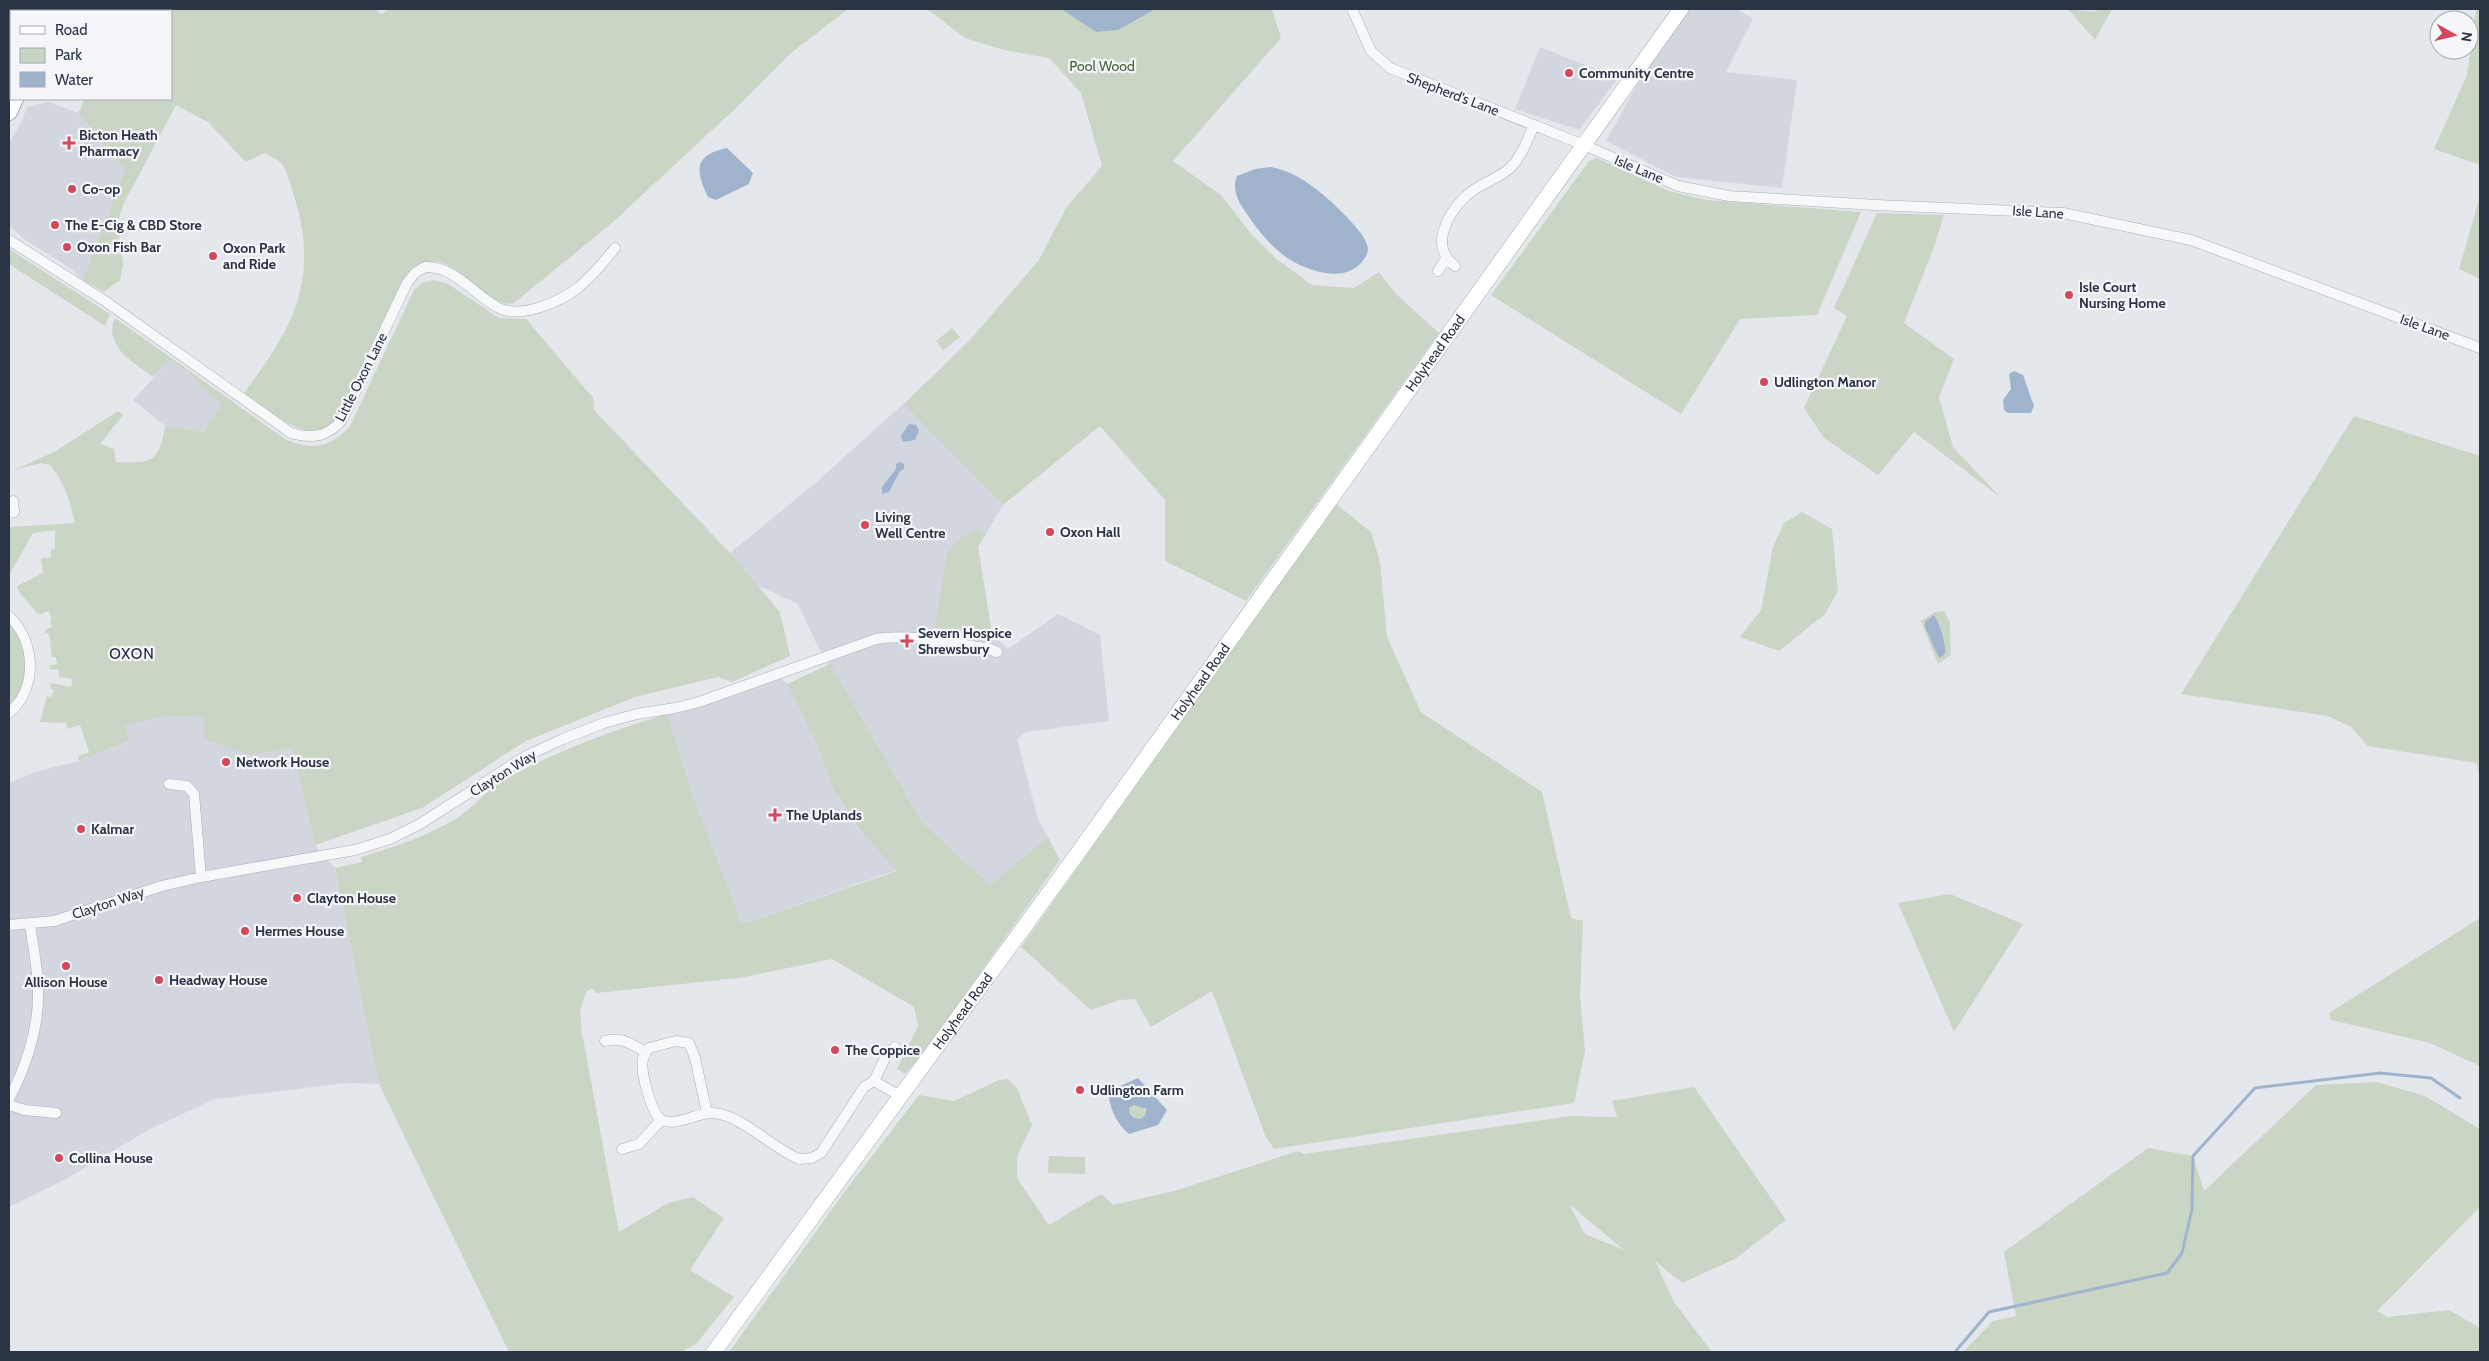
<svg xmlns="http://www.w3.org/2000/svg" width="2489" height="1361" font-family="Cabin,sans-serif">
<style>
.built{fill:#d2d6de}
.green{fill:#c9d6c5;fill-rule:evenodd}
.water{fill:#9fb4cc;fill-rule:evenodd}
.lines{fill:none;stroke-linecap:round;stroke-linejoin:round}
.stream{stroke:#9fb4cc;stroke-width:3}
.street-casing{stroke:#a9aeb7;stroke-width:11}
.secondary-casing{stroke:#a9aeb7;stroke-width:16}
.primary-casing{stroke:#a3abb8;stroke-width:18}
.street{stroke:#f7f8fa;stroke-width:10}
.secondary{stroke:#fff;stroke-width:15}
.primary{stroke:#fff;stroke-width:16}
.poi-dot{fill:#d1495b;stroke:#f4f6f9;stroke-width:2}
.labels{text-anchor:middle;stroke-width:4.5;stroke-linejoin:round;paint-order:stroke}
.park-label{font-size:14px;fill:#3f6138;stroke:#f4f6f9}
.poi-label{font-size:14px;font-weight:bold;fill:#2b3445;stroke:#f4f6f9;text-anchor:start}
.street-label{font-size:14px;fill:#2b3445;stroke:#f4f6f9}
.neighbourhood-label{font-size:15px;letter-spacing:1px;fill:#1d2536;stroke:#f4f6f9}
</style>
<rect width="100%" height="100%" fill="#e4e7ec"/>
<path class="built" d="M1688,9H1737L1753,19L1726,72L1797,80L1782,188L1676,177L1606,141L1646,69Z
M1540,47L1618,78L1579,130L1515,109Z
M49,102L78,113L125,170L83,280L70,268L27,241L9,226V143L22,121L27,107Z
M170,360L189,373L222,405L208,423L204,432L165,426L133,400Z
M904,403L1003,505L978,547L992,634L1008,649L1058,614L1100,635L1109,721L1026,732L1017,739L1038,819L1048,837L990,885L921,821L818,647L798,604L757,585L730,553L818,481Z
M779,677L787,684L817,745L834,790L859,831L897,870L742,924L694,799L667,714Z
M165,716L204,717L251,755L292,748L315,845L335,868L379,1084L345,1083L215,1099L150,1129L64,1180L9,1207V783L35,772L79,761L129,742L125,725Z"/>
<path class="green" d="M74,9H375L381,14L389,9H848L791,53L737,107L612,223L514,303C493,310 463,267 440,262C431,260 422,264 413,267L342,414C335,422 328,431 317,432C295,434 262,405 244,393C290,332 318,285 297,206C294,196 288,171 281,163C277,159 270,156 265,153L246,162L208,122L176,105L124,203L117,222L123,264L120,280L104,292L83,280L125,170L78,113L85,99H171V11H73Z
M927,9H1061L1096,32L1118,30L1156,9H1272L1281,38L1173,161L1221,195L1252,235L1278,260L1312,285L1354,288L1379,272L1396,294L1439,333L1246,601L1165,561V500L1100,426L1003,505L904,404L970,340L1039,260L1066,208L1102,166L1081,93L1049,58L1004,50L965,38Z
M2068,9L2095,12L2100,9H2112L2095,40Z
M2476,9H2480V165L2434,149L2467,75Z
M1597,158L1669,191L1707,200L1861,212L1817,315L1740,319L1681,414L1491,295L1589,161Z
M2480,196V279L2459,269Z
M1877,213L1944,215L1933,250L1904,323L1954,359L1939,397L1953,447L2000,497L1914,432L1878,475L1824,438L1804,408L1847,316L1834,308Z
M9,249L110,314L105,326L9,264Z
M434,280L448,284L499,318L526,319L593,398L594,410L730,553L780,612L790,656L732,682L718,677L635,697L526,741L422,808L315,845L292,748L251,755L205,739L204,717L165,716L125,725L130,741L79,761L78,756L89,752L80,725L68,729L66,723L40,722L47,696L51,697L54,690L50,688L51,683L71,687L73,679L59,677V670L50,669L49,666L57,664L56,657H52L49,633H46L45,630L52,627L50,620L52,618L48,611L41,614L37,613L19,592L17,586L43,573L41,558L51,557V550L55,549V530L33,533L9,575V527L75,523C70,501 65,483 50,465L41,463L14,470L56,451L118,411L123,415L100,444L114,449L116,462C152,463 159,463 165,426L204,432L208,423L222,405L189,373L170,360L153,377C134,363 103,346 115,318L285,439C311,451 331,448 350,426L414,290L422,283Z
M952,328L960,337L943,350L936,341Z
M2354,416L2480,456V782L2477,763L2368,746L2351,727L2328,716L2181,694Z
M1336,504L1371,532L1380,562L1387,637L1421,712L1542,792L1571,918L1583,921L1580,995L1585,1051L1574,1103L1274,1149L1265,1135L1212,991L1151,1027L1135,999L1120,1000L1091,1010L1021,947Z
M1802,512L1832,529L1838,591L1825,614L1779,651L1740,637L1761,610L1773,547L1784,523Z
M976,528L986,534L978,547L992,634L980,640L934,633L947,554L957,541Z
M1944,611L1950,623L1951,655L1938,664L1921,621L1935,612Z
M9,621C13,627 20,634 22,640C28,660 28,693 9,706Z
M830,664L921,821L990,885L1048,837L1060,860L924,1052L905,1074L897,1069L918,1026L914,1007L832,959L739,978L596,993L592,988L586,992L580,1011L582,1033L619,1232L668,1203L693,1197L724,1218L690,1270L734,1297L696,1344L681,1352H509L379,1084L335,868L362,862L361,857C393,847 425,837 454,820C472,810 485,790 504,780C556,751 611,731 667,714L694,799L742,924L897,871L860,831L834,790L817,745L787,684Z
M1950,894L2023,924L1954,1032L1898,903Z
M2480,918V1066L2430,1043L2331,1020L2329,1013Z
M1008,1079L1017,1088L1032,1125L1017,1156V1178L1049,1225L1101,1194L1113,1205L1174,1191L1298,1151L1304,1154L1571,1116L1617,1117L1612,1101L1694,1087L1786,1220L1735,1259L1682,1283L1655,1261L1674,1302L1712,1352H729L846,1190L919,1095L954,1101L999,1080ZM1569,1204L1624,1250L1585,1234Z
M2377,1082L2425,1096L2480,1129V1207L2377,1311L2388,1317L2449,1310L2480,1328V1352H1963L1993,1321L2016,1316L2004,1252L2148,1148L2193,1156L2204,1191L2316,1085Z
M1129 1112a8 8 0 1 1 16 0a8 8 0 1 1-16 0Z
M1049,1156L1085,1157V1174L1048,1173Z"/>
<path class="water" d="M1061,9H1156L1118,30L1096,32Z
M727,148L753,173L749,184L716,200L708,197C695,170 694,155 727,148Z
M1271,167C1299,172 1324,194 1344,214C1352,223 1366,236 1368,248C1368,254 1365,258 1362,262C1346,280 1322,274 1302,266C1280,257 1262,236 1249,217C1240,204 1231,192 1237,176L1255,169Z
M2014,371L2023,375L2034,406L2031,413H2008L2004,410L2003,400L2011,389L2009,374Z
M909,424L916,425L919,430L915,440L903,442L901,436Z
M900,462L904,464V469L900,471L889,492L882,494V487L896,469V464Z
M1934,615C1940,624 1946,643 1945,654L1939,658L1925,627V622Z
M1138,1078L1167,1110L1158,1125L1129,1134C1117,1124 1111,1111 1109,1097L1118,1087ZM1134,1105L1146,1109L1145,1115L1141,1119L1134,1118L1129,1113L1130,1107Z"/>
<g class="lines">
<path class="stream" d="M1955,1352L1989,1312L2167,1273L2182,1253L2192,1209L2193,1156L2255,1088L2380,1073L2431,1078L2460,1098"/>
<g class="street-casing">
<path id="street" d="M1352,9L1371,51L1390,68L1584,145L1678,186L1729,196L1876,205L2063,213L2191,240L2480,348
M9,240L105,301L291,433C313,439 327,437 342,420L407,283L415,273L425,267C455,266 472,293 497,307C519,320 560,302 579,287C592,276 604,262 615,248
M1455,266C1429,247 1447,214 1466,196C1479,183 1498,180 1511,167C1522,156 1527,140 1534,126
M1438,271L1446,259
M9,513L14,512L13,501
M9,616C36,642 38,688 9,713
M169,784L187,786L194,794L201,877
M9,925L54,921L162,886L201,877L355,850L390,839L420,824L526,756L563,739L604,723L637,714L675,708L699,702L876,639C910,633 952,644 987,648L997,652
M605,1041C623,1037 630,1043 645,1052
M895,1047L886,1056L874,1081L900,1096
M9,1099C25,1069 38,1031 38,996C39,972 33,948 30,924
M9,1105L25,1110L56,1113
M707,1113L695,1058L689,1043L676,1041L649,1048C646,1051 644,1055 643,1059C640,1072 651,1111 661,1120C677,1127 697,1112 714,1113C743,1116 772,1148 799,1159L812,1158L821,1153L864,1087L874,1081
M622,1149L639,1144L661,1120"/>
</g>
<g class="secondary-casing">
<g id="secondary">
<path id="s1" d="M714,1352L1075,857L1681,9"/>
</g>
</g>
<g class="primary-casing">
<path id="primary" d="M61,11L62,9
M9,112L15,99"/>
</g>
<use href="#street" class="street"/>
<use href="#secondary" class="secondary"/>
<use href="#primary" class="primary"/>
</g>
<g class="poi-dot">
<circle cx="1569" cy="73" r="5"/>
<path d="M66.5 135.5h5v5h5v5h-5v5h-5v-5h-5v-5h5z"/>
<circle cx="72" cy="189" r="5"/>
<circle cx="55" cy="225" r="5"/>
<circle cx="67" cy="247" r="5"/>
<circle cx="213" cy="256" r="5"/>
<circle cx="2069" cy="295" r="5"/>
<circle cx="1764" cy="382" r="5"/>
<circle cx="865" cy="525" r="5"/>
<circle cx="1050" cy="532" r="5"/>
<path d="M904.5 633.5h5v5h5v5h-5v5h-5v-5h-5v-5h5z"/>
<circle cx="226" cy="762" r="5"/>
<path d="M772.5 807.5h5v5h5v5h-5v5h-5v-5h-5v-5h5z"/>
<circle cx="81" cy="829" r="5"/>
<circle cx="297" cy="898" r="5"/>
<circle cx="245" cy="931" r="5"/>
<circle cx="66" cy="966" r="5"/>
<circle cx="159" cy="980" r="5"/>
<circle cx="835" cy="1050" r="5"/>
<circle cx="1080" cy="1090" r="5"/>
<circle cx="59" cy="1158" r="5"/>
</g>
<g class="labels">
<g class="park-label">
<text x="1102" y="71">Pool Wood</text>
</g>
<g class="poi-label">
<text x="1579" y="78">Community Centre</text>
<text x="79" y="140">Bicton Heath<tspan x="79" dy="16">Pharmacy</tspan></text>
<text x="82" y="194">Co-op</text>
<text x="65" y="230">The E-Cig &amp; CBD Store</text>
<text x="77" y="252">Oxon Fish Bar</text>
<text x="223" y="253">Oxon Park<tspan x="223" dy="16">and Ride</tspan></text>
<text x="2079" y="292">Isle Court<tspan x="2079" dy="16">Nursing Home</tspan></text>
<text x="1774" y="387">Udlington Manor</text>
<text x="875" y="522">Living<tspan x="875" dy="16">Well Centre</tspan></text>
<text x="1060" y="537">Oxon Hall</text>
<text x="918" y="638">Severn Hospice<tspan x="918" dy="16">Shrewsbury</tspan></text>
<text x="236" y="767">Network House</text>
<text x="786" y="820">The Uplands</text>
<text x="91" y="834">Kalmar</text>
<text x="307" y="903">Clayton House</text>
<text x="255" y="936">Hermes House</text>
<text x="169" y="985">Headway House</text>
<text x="66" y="987" text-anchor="middle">Allison House</text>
<text x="845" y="1055">The Coppice</text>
<text x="1090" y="1095">Udlington Farm</text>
<text x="69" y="1163">Collina House</text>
</g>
<g class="street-label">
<text transform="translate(1453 94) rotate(21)" y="5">Shepherd's Lane</text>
<text transform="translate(1639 169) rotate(23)" y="5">Isle Lane</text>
<text transform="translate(2038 212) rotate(4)" y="5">Isle Lane</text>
<text transform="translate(2425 327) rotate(20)" y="5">Isle Lane</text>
<text dy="5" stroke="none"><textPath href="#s1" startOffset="1232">Holyhead Road</textPath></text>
<text transform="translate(361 377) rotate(-63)" y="5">Little Oxon Lane</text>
<text dy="5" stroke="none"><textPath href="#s1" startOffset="828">Holyhead Road</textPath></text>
<text transform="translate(503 773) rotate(-32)" y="5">Clayton Way</text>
<text transform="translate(108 903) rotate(-18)" y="5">Clayton Way</text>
<text dy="5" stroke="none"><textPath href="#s1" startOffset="422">Holyhead Road</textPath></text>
</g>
<g class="neighbourhood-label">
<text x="132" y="659">OXON</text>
</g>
</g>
<rect width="2489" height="1361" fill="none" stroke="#2b3445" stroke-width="20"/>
<rect x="10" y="10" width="162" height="90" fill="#f4f6f9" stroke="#a4a8b1"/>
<rect x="20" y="26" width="25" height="8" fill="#ffffff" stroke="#a4a8b1"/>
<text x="55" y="35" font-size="15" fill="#2b3445">Road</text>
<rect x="20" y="48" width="25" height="15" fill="#c9d6c5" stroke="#a4a8b1"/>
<text x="55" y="60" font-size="15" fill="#2b3445">Park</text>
<rect x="20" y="72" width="25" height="15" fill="#9fb4cc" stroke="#a4a8b1"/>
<text x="55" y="85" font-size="15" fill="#2b3445">Water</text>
<g transform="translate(2454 35) rotate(98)"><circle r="24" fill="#f4f6f9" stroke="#a4a8b1"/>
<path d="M0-4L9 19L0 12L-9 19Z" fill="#d1495b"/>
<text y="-8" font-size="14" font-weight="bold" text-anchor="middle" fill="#2b3445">N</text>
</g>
</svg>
